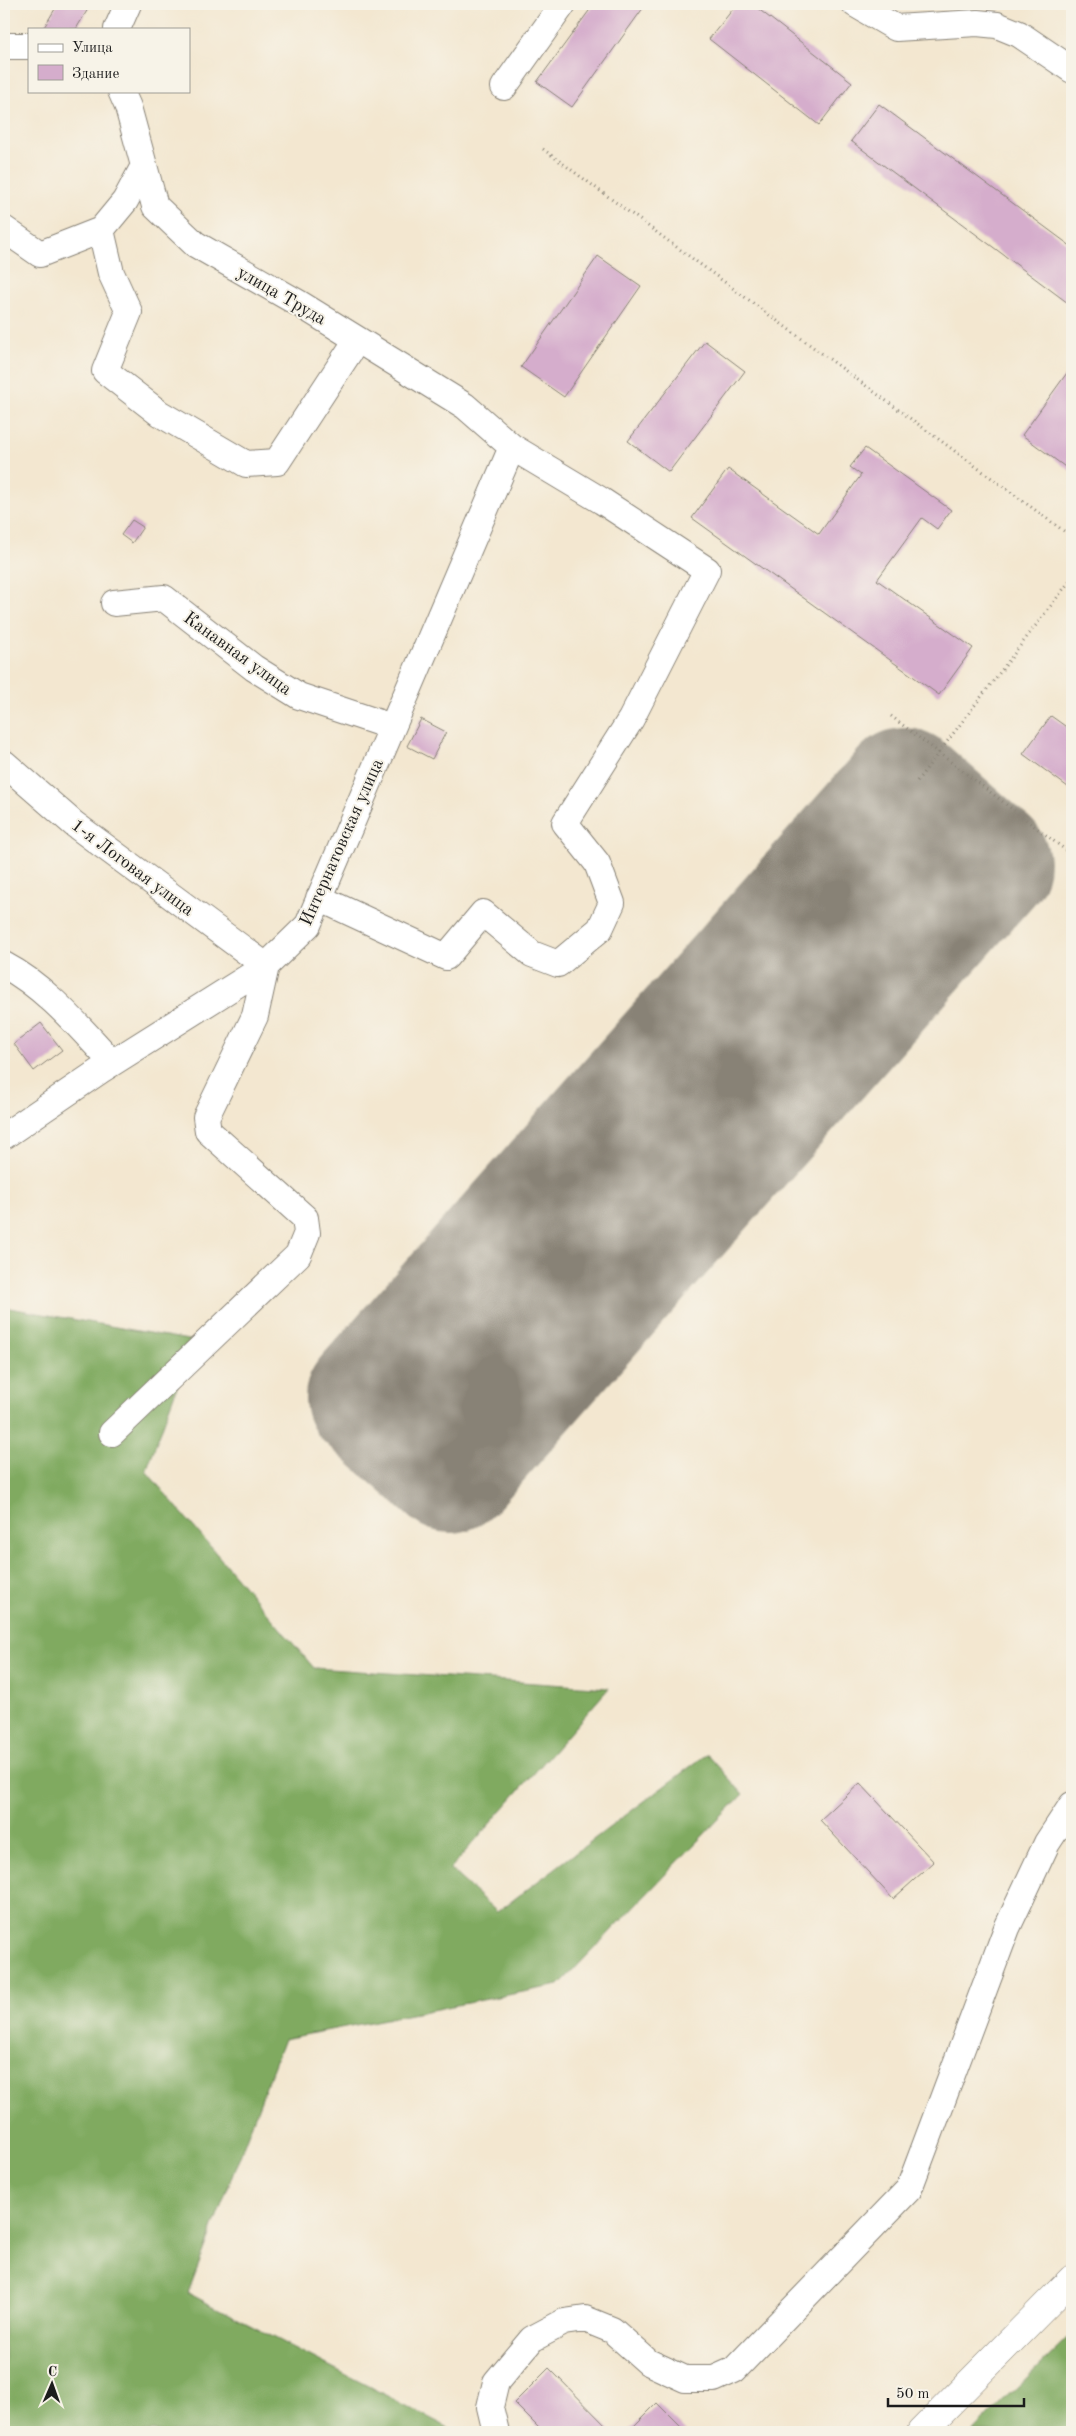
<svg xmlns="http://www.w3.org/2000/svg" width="1076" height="2436" font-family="'Old Standard TT',serif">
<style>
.forest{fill:#80aa60;stroke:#4e633e}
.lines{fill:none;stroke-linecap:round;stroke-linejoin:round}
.runway{stroke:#888276;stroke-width:122}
.building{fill:#d5adcc}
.minor-casing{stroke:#888276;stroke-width:28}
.major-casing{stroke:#888276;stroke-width:29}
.path{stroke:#888276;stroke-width:3;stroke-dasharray:1 4;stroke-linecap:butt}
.minor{stroke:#fff;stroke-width:26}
.major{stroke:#fff;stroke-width:28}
.labels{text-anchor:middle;stroke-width:4;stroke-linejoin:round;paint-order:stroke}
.street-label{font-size:18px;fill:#1c1c1c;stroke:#f7f3e8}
</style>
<rect width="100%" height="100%" fill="#f7f3e8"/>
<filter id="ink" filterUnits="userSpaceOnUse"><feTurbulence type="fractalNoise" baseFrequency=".02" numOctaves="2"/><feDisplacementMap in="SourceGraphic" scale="10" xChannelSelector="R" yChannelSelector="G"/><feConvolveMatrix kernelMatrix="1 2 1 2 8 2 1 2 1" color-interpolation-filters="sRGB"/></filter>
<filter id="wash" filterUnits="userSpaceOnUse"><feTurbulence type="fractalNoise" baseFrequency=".0096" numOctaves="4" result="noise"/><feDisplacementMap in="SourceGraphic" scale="20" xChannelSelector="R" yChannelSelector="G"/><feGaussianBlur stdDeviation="1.12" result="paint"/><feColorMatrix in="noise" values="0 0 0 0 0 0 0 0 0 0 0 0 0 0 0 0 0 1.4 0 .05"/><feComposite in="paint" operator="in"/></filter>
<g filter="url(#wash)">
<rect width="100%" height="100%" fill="#f3e7d0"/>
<path class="forest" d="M4,1307L194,1341L146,1471L314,1668L609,1688L450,1869L497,1912L707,1754L743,1794L559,1985L284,2039L188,2293L457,2432H4Z
M1072,2333V2432H972Z"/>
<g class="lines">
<path class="runway" d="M905,789L989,863L450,1472L366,1398Z"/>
</g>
<g id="blocks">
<path class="building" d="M58,4H91L76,29H43Z
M594,4H646L572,107L537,82Z
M737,4H752L852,82L819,125L709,39Z
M879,104L1072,247V306L851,141Z
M598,256L641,286L564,397L521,367Z
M705,341L745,371L669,472L628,441Z
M1072,366V472L1022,435Z
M865,448L951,510L937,529L922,518L877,580L973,648L939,695L692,518L728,469L819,534L861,475L850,467Z
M132,520L143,527L132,543L121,535Z
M1051,716L1072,731V790L1023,754Z
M421,719L446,732L432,759L407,746Z
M41,1023L62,1050L34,1071L14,1044Z
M860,1783L934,1862L893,1899L820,1820Z
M549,2368L612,2432H543L514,2403Z
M657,2403L686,2432H628Z"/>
</g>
</g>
<g filter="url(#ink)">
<use href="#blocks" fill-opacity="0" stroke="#888276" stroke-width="1"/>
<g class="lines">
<g class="minor-casing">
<path id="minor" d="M855,4L896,28L977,23L997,25L1019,34L1072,70
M117,29L128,4
M4,46H29
M504,87L563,4
M121,91L128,107L155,206L195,244L300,304L465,406L512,447L602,501L707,570L631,719L565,823L597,863L612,903L600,929L558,964L532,954L483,913L446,957L319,898
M4,229L40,254L101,230L125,201L144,166
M101,230L111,273L129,312L105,371L159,413L246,464L277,462L357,340
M114,603L164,598L254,668L299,696L392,727
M4,763L74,824L266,966L255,1016L206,1117L208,1131L305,1218L307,1233L298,1255L112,1433
M4,965C46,987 80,1028 112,1062
M4,1136L101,1070L266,966L308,925L512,447
M496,2432L490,2407L496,2382L532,2339L564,2322L585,2319L612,2330L648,2362L685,2379H714L734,2370L909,2189L1007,1928L1047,1843L1072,1805"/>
</g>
<g class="major-casing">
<path id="major" d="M921,2432L1072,2279"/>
</g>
<path class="path" d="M543,149L1072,537
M891,716L1072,855
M917,781L1072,578"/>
<use href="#minor" class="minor"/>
<use href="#major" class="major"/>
</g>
</g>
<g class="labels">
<g class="street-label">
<text transform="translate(282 295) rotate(30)" y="6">улица Труда</text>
<text transform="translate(238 653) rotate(36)" y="6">Канавная улица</text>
<text transform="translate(341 842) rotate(-66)" y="6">Интернатовская улица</text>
<text transform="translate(133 867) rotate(37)" y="6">1-я Логовая улица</text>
</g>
</g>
<rect width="1076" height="2436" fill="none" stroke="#f7f3e8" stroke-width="20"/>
<rect x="28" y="28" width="162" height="65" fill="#f7f3e8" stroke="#9f9d96"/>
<rect x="38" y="44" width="25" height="8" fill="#ffffff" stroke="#9f9d96"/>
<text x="72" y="52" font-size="15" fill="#1c1c1c">Улица</text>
<rect x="38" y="65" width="25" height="15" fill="#d5adcc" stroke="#9f9d96"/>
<text x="72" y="78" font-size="15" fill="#1c1c1c">Здание</text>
<g transform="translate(52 2384) rotate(2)" stroke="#f7f3e8" stroke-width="4" paint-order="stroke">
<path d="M0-4L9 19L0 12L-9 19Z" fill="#1c1c1c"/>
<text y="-8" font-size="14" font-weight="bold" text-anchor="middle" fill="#1c1c1c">С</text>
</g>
<path d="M888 2398v8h136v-8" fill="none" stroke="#1c1c1c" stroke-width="2.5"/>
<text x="896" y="2398" font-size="15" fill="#1c1c1c" stroke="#f7f3e8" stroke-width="4" paint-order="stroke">50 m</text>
</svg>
